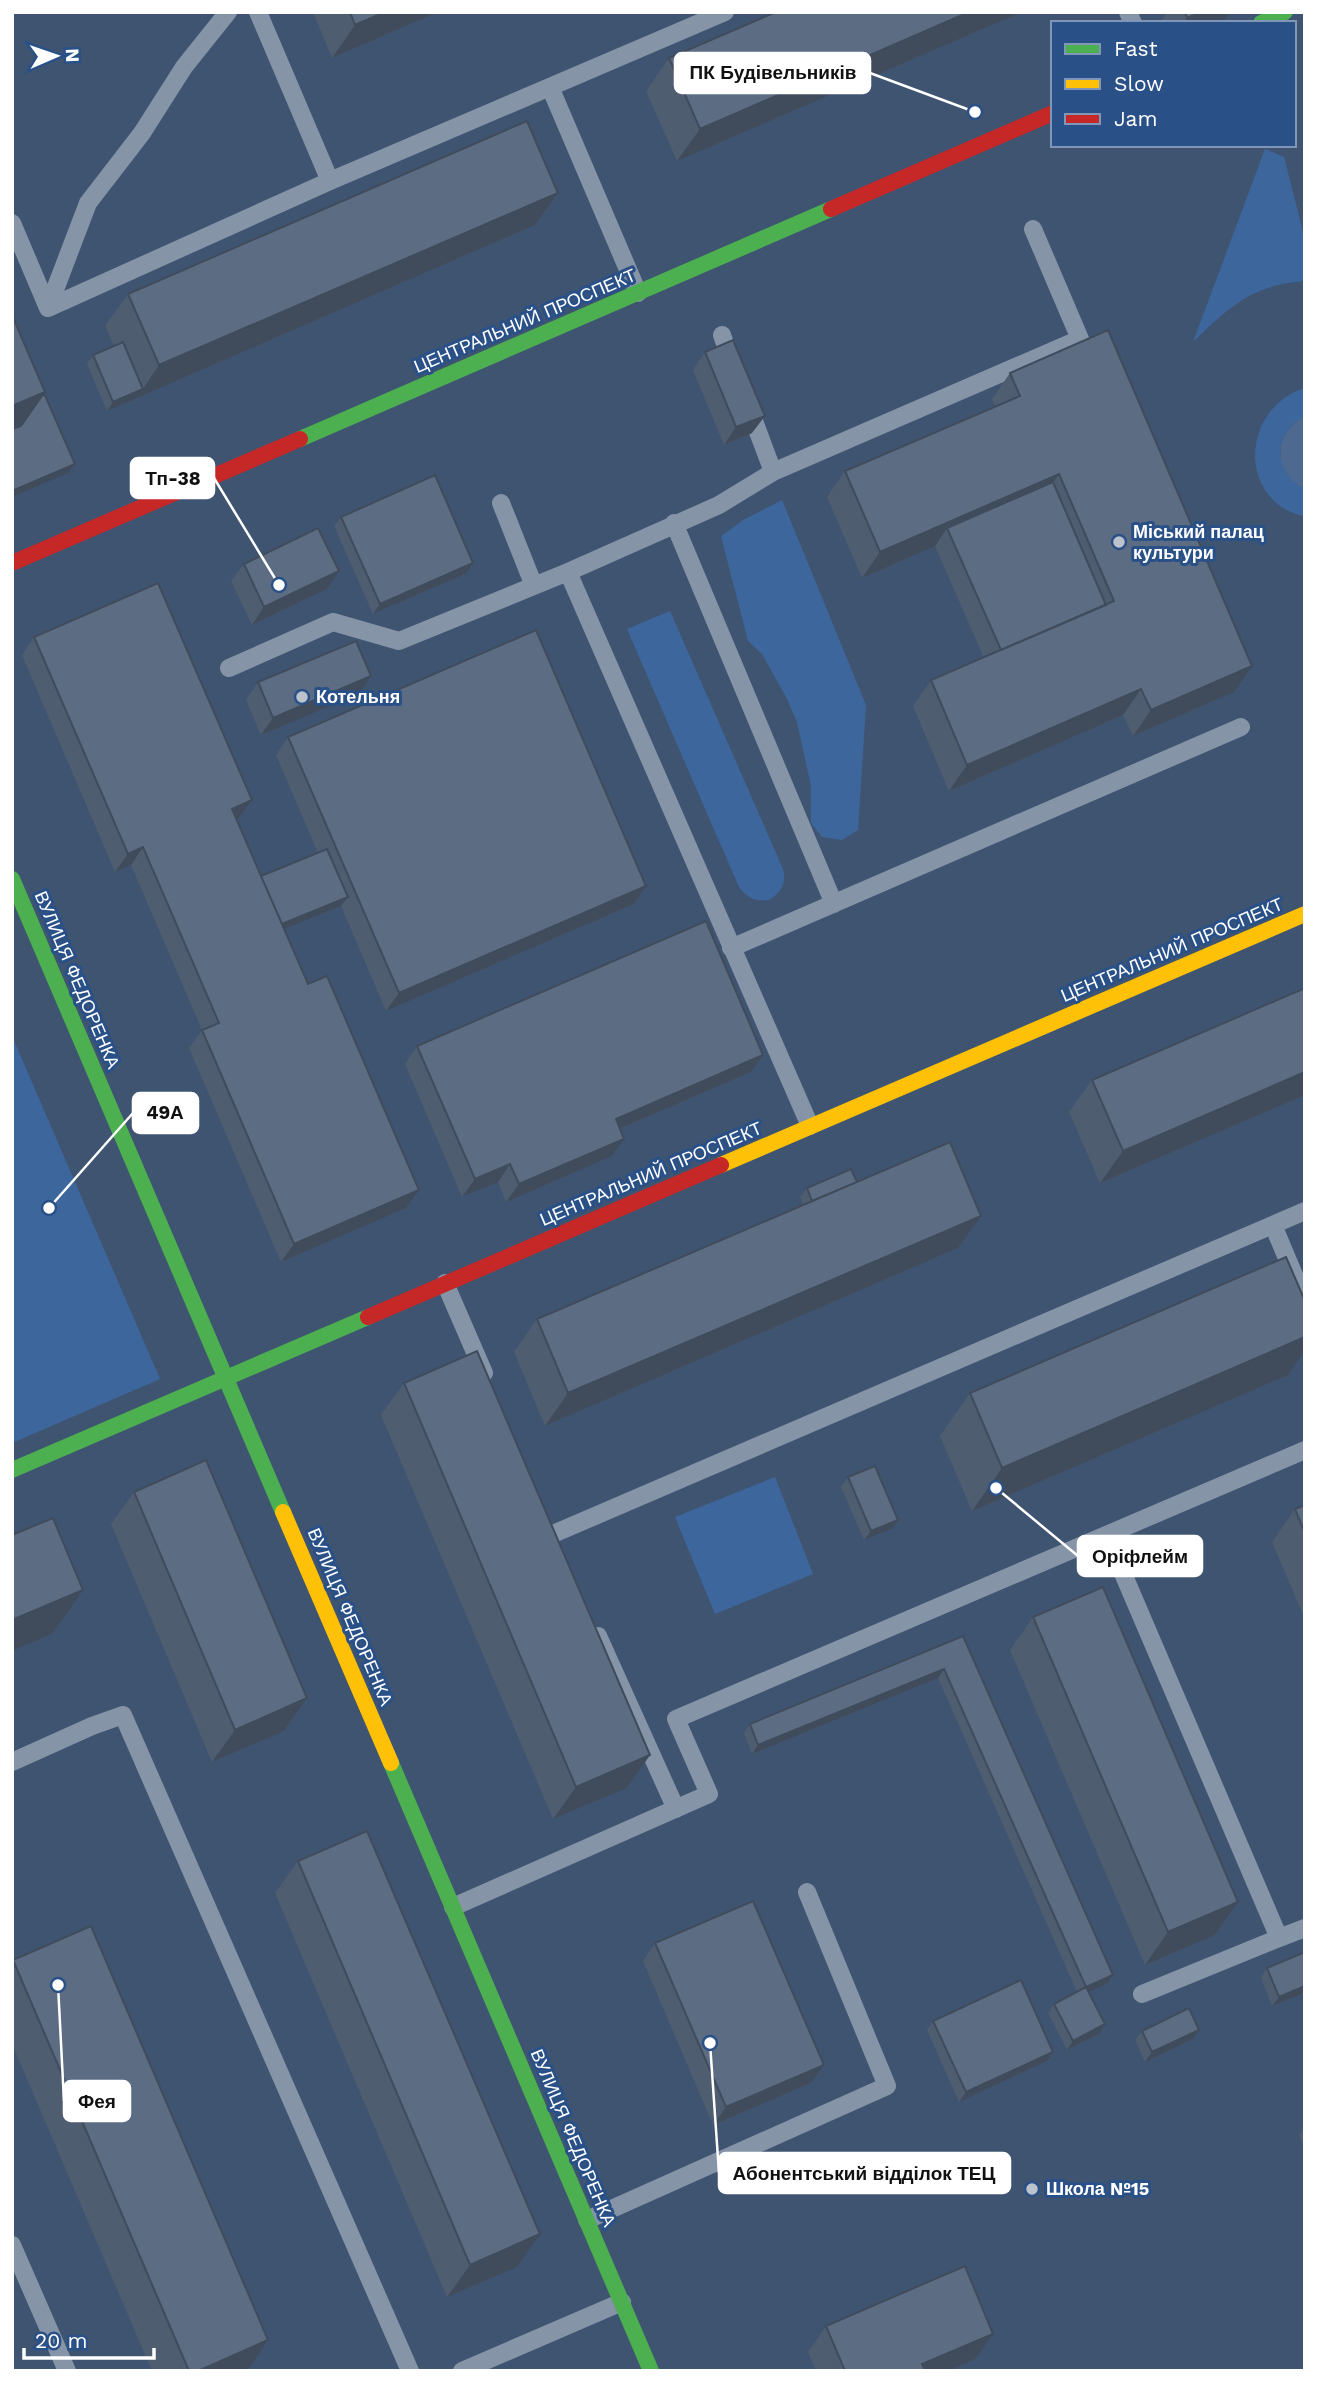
<svg xmlns="http://www.w3.org/2000/svg" width="1317" height="2383" font-family="'Work Sans',sans-serif">
<style>
.green{fill:#3d679c}
.water{fill:#4e698f}
.lines{fill:none;stroke-linecap:round;stroke-linejoin:round}
.lane{stroke:#8594a7;stroke-width:18}
.fast{stroke:#4caf50;stroke-width:16}
.slow{stroke:#ffc107;stroke-width:16}
.jam{stroke:#c62828;stroke-width:16}
.wall{fill:#4f5d71}
.shaded-wall{fill:#404c5c}
.building{fill:#5c6c83;stroke:#404c5c;stroke-width:2}
.poi-dot{fill:#bcc3cd;stroke:#295087;stroke-width:2.5}
.labels{text-anchor:middle;stroke-width:6;stroke-linejoin:round;paint-order:stroke}
.street-label{font-size:18px;fill:#fff;stroke:#295087}
.poi-label{font-size:18px;font-weight:bold;fill:#fff;stroke:#295087;text-anchor:start}
.leader{fill:none;stroke:#fff;stroke-width:2.5}
.callout-dot{fill:#fff;stroke:#295087;stroke-width:2.5}
.callout{fill:#fff;stroke:#fff;stroke-width:2.5}
.callout-label{font-size:19px;text-anchor:middle;font-weight:bold;fill:#111}
</style>
<rect width="100%" height="100%" fill="#3f5471"/>
<path class="green" d="M1265,149L1284,157L1305,240V281C1252,285 1230,306 1193,342Z
M1305,388V416C1271,434 1273,471 1305,489V517C1296,514 1287,511 1280,506C1236,472 1254,403 1305,388Z
M782,500L866,705L858,830L842,840L822,837L811,823V786L797,722L786,697L762,654L748,641L721,536L745,519Z
M670,611L783,869C787,883 781,892 769,900C756,902 747,898 739,887L627,629Z
M12,1036L160,1379L12,1443Z
M775,1477L813,1574L715,1614L675,1517Z"/>
<path class="water" d="M1305,416V489C1272,472 1272,433 1305,416Z"/>
<g class="lines">
<path class="lane" d="M258,12L330,181
M1128,12L1133,23
M550,87L638,293
M12,223L48,308
M48,308L330,181L725,12
M48,308L88,203L142,133L184,67L228,12
M722,335L733,366
M773,472L1080,339L1033,229
M501,503L534,586
M674,523L834,904
M568,572L719,505L773,472L748,405
M229,668L333,622L399,641L568,572L810,1126
M731,948L1241,727
M1273,1225L1305,1301
M445,1283L484,1373
M553,1534L1305,1211
M1107,1536L1279,1938L1142,1994
M598,1636L676,1809
M12,1762L92,1726L123,1715L410,2371
M453,1907L709,1794L676,1719L1305,1450
M1279,1938L1305,1928
M587,2220L887,2086L807,1892
M12,2245L67,2371
M462,2371L622,2302"/>
<path class="fast" d="M1261,23L1285,12
M300,439L831,209
M12,879L283,1512
M12,1470L368,1317
M391,1763L651,2371"/>
<path class="slow" d="M721,1165L1305,914
M283,1512L391,1763"/>
<path class="jam" d="M831,209L1053,113
M12,563L300,439
M368,1317L721,1165"/>
</g>
<path class="wall" d="M313,12H438L332,58Z
M776,12H1022L677,161L646,91L669,58Z
M1167,12H1230L1225,20L1218,23H1160Z
M558,193L535,225L107,411L87,364L93,355L114,346L105,326L128,294Z
M705,352L752,433L724,445L693,370Z
M1010,373L1234,692L1133,736L1123,715L949,791L913,706L931,680L984,658L935,546L862,578L827,497L845,471L995,406L992,399Z
M341,517L467,573L373,614L334,526Z
M244,564L339,571L327,589L252,625L231,581Z
M34,637L252,800L239,818L236,819L261,876L318,853L276,755L288,737L646,886L634,904L386,1011L341,906L284,929L406,1208L281,1262L189,1048L202,1030L131,865L115,872L22,655Z
M258,682L359,694L261,735L246,700Z
M1305,988V1095L1100,1183L1069,1112L1092,1080Z
M417,1046L763,1055L751,1072L620,1129L624,1139L612,1156L506,1202L498,1182L462,1197L405,1064Z
M857,1182L958,1248L545,1426L514,1352L537,1319L804,1205L800,1197L807,1188Z
M1288,1375L972,1511L940,1436L970,1393Z
M404,1383L650,1755L627,1788L553,1819L381,1415Z
M848,1477L892,1529L864,1540L841,1487Z
M134,1492L307,1698L284,1731L212,1762L111,1524Z
M1305,1505V1619L1272,1542L1295,1509Z
M1033,1617L1238,1902L1215,1935L1145,1965L1010,1650Z
M963,1636L1113,1975L1107,1984L1088,1992L1105,2024L1099,2034L1067,2050L1048,2013L1054,2004L1077,1992L938,1678L752,1754L744,1733L750,1724Z
M298,1861L540,2234L517,2267L447,2297L275,1893Z
M655,1943L811,2083L713,2125L643,1961Z
M1305,1952V1993L1272,2006L1261,1977L1267,1968Z
M13,1960L247,2371H152L12,2044V1962Z
M933,2021L1053,2052L1047,2061L959,2102L927,2030Z
M1142,2031L1193,2039L1145,2062L1135,2040Z
M1305,2127V2149L1299,2135Z
M826,2326L975,2359L949,2371H816L808,2352Z"/>
<path class="shaded-wall" d="M385,12H438L332,58L355,25Z
M969,12H1022L677,161L700,129Z
M1201,12H1230L1225,20L1218,23H1184L1187,18Z
M558,193L535,225L107,411L113,402L143,389L159,365Z
M45,392L15,435L12,436V406Z
M765,416L752,433L724,445L736,427Z
M75,464L68,473L12,497V491Z
M1059,474L1041,500L947,528L935,546L862,578L880,552Z
M473,563L467,573L373,614L380,604Z
M339,571L327,589L252,625L264,607Z
M1252,666L1234,692L1133,736L1151,710Z
M371,676L359,694L261,735L273,718Z
M1141,689L1123,715L949,791L967,765Z
M252,800L239,818L220,826L232,809Z
M143,847L131,865L115,872L128,854Z
M646,886L634,904L386,1011L399,993Z
M348,897L341,906L267,936L273,927Z
M763,1055L751,1072L603,1136L616,1119Z
M1305,1072V1095L1100,1183L1123,1151Z
M624,1139L612,1156L506,1202L519,1184Z
M510,1164L498,1182L462,1197L475,1179Z
M419,1190L406,1208L281,1262L294,1244Z
M981,1216L958,1248L545,1426L568,1393Z
M1305,1337V1350L1288,1375L972,1511L1002,1468Z
M898,1520L892,1529L864,1540L871,1531Z
M83,1590L53,1633L12,1651V1620Z
M944,1669L938,1678L752,1754L758,1745Z
M307,1698L284,1731L212,1762L235,1730Z
M650,1755L627,1788L553,1819L576,1787Z
M1238,1902L1215,1935L1145,1965L1168,1932Z
M1113,1975L1107,1984L1079,1996L1086,1987Z
M1305,1986V1993L1272,2006L1279,1997Z
M1105,2024L1099,2034L1067,2050L1073,2041Z
M1199,2030L1193,2039L1145,2062L1152,2052Z
M1053,2052L1047,2061L959,2102L966,2092Z
M824,2065L811,2083L713,2125L726,2107Z
M540,2234L517,2267L447,2297L470,2265Z
M993,2334L975,2359L949,2371H918L922,2364Z
M268,2340L247,2371H198Z"/>
<path class="building" d="M350,12H385L355,25Z
M776,12H969L700,129L669,58Z
M1185,12H1201L1187,18Z
M527,121L558,193L159,365L128,294Z
M12,315L45,392L12,406Z
M1108,330L1252,666L1151,710L1141,689L967,765L931,680L1114,601L1059,474L880,552L845,471L1020,396L1010,373Z
M733,340L765,416L736,427L705,352Z
M123,342L143,389L113,402L93,355Z
M44,393L75,464L12,491V429L21,426Z
M435,475L473,563L380,604L341,517Z
M1053,482L1106,605L1001,650L947,528Z
M318,528L339,571L264,607L244,564Z
M158,583L252,800L232,809L308,984L327,976L419,1190L294,1244L202,1030L219,1023L143,847L128,854L34,637Z
M536,630L646,886L399,993L288,737Z
M356,641L371,676L273,718L258,682Z
M327,849L348,897L282,924L261,876Z
M706,921L763,1055L616,1119L624,1139L519,1184L510,1164L475,1179L417,1046Z
M1305,988V1072L1123,1151L1092,1080Z
M950,1142L981,1216L568,1393L537,1319Z
M851,1169L857,1182L812,1201L807,1188Z
M1286,1257L1305,1301V1337L1002,1468L970,1393Z
M477,1351L650,1755L576,1787L404,1383Z
M206,1460L307,1698L235,1730L134,1492Z
M875,1466L898,1520L871,1531L848,1477Z
M1305,1505V1533L1295,1509Z
M53,1518L83,1590L12,1620V1535Z
M1103,1587L1238,1902L1168,1932L1033,1617Z
M963,1636L1113,1975L1086,1987L1105,2024L1073,2041L1054,2004L1086,1987L944,1669L758,1745L750,1724Z
M367,1831L540,2234L470,2265L298,1861Z
M753,1901L824,2065L726,2107L655,1943Z
M91,1926L268,2340L198,2371H189L13,1960Z
M1305,1952V1986L1279,1997L1267,1968Z
M1021,1980L1053,2052L966,2092L933,2021Z
M1189,2008L1199,2030L1152,2052L1142,2031Z
M965,2266L993,2334L922,2364L925,2371H845L826,2326Z"/>
<g class="poi-dot">
<circle cx="1119" cy="542" r="7"/>
<circle cx="302" cy="697" r="7"/>
<circle cx="1032" cy="2189" r="7"/>
</g>
<g class="labels">
<g class="street-label">
<text transform="translate(525 321) rotate(-23)" y="6">ЦЕНТРАЛЬНИЙ ПРОСПЕКТ</text>
<text transform="translate(1172 950) rotate(-23)" y="6">ЦЕНТРАЛЬНИЙ ПРОСПЕКТ</text>
<text transform="translate(77 980) rotate(67)" y="6">ВУЛИЦЯ ФЕДОРЕНКА</text>
<text transform="translate(651 1174) rotate(-23)" y="6">ЦЕНТРАЛЬНИЙ ПРОСПЕКТ</text>
<text transform="translate(350 1617) rotate(67)" y="6">ВУЛИЦЯ ФЕДОРЕНКА</text>
<text transform="translate(573 2138) rotate(67)" y="6">ВУЛИЦЯ ФЕДОРЕНКА</text>
</g>
<g class="poi-label">
<text x="1133" y="538">Міський палац<tspan x="1133" dy="21">культури</tspan></text>
<text x="316" y="703">Котельня</text>
<text x="1046" y="2195">Школа №15</text>
</g>
</g>
<path class="leader" d="M975 112L870 73M279 585L214 478M49 1208L133 1113M996 1488L1078 1556M58 1985L64 2101M710 2043L719 2173"/>
<g class="callout-dot">
<circle cx="975" cy="112" r="7"/>
<circle cx="279" cy="585" r="7"/>
<circle cx="49" cy="1208" r="7"/>
<circle cx="996" cy="1488" r="7"/>
<circle cx="58" cy="1985" r="7"/>
<circle cx="710" cy="2043" r="7"/>
</g>
<g class="callout">
<rect x="675" y="53" width="195" height="40" rx="7"/>
<rect x="131" y="458" width="83" height="40" rx="7"/>
<rect x="133" y="1093" width="65" height="40" rx="7"/>
<rect x="1078" y="1536" width="124" height="40" rx="7"/>
<rect x="64" y="2081" width="66" height="40" rx="7"/>
<rect x="719" y="2153" width="291" height="40" rx="7"/>
</g>
<g class="callout-label">
<text x="773" y="79">ПК Будівельників</text>
<text x="173" y="485">Тп-38</text>
<text x="165" y="1119">49А</text>
<text x="1140" y="1563">Оріфлейм</text>
<text x="97" y="2108">Фея</text>
<text x="864" y="2180">Абонентський відділок ТЕЦ</text>
</g>
<rect width="1317" height="2383" fill="none" stroke="#ffffff" stroke-width="28"/>
<rect x="1051" y="21" width="245" height="126" fill="#295087" stroke="#7f96b7" stroke-width="2"/>
<rect x="1065" y="44" width="35" height="10" fill="#4caf50" stroke="#7f96b7" stroke-width="2"/>
<text x="1114" y="56" font-size="21" fill="#ffffff">Fast</text>
<rect x="1065" y="79" width="35" height="10" fill="#ffc107" stroke="#7f96b7" stroke-width="2"/>
<text x="1114" y="91" font-size="21" fill="#ffffff">Slow</text>
<rect x="1065" y="114" width="35" height="10" fill="#c62828" stroke="#7f96b7" stroke-width="2"/>
<text x="1114" y="126" font-size="21" fill="#ffffff">Jam</text>
<g transform="translate(56 56) rotate(88)" stroke="#295087" stroke-width="5" paint-order="stroke">
<path d="M0-5L12 26L0 18L-12 26Z" fill="#ffffff"/>
<text y="-10" font-size="19" font-weight="bold" text-anchor="middle" fill="#ffffff">N</text>
</g>
<path d="M24 2348v10h130v-10" fill="none" stroke="#ffffff" stroke-width="3.5"/>
<text x="35" y="2348" font-size="21" fill="#ffffff" stroke="#295087" stroke-width="5" paint-order="stroke">20 m</text>
</svg>
